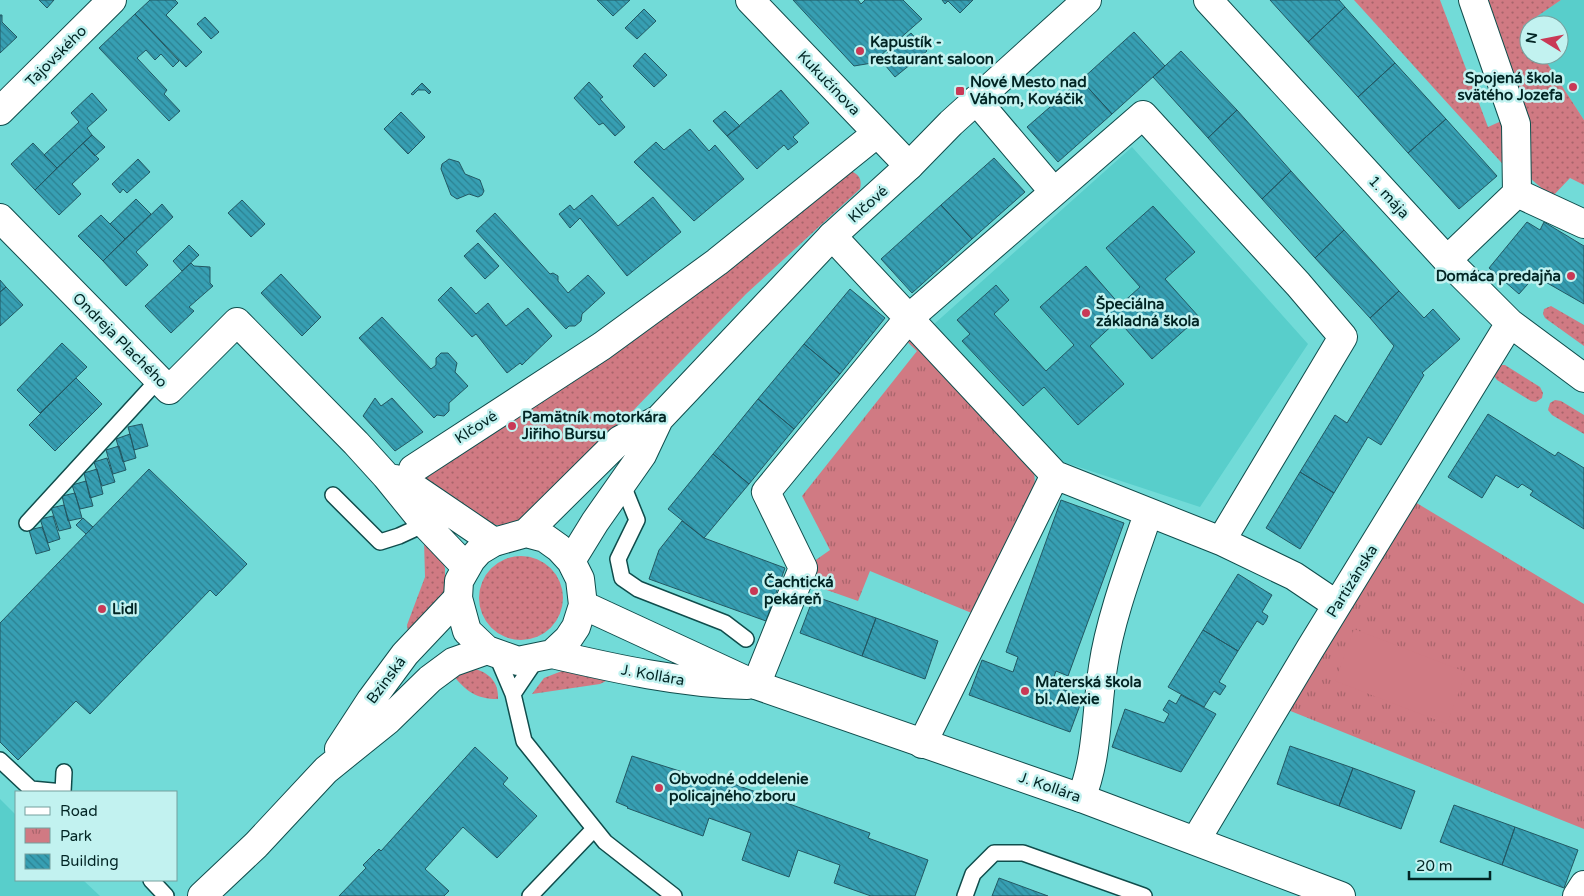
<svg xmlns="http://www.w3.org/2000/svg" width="1584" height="896" font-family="'Varela Round',sans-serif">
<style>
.built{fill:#58cecb}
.grass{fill:url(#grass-dots)}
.park{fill:url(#park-tufts)}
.pitch{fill:#d07a83}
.building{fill:url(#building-back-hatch);stroke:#235863}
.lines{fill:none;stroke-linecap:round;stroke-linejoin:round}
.service-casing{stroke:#104d4c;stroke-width:18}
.minor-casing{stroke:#104d4c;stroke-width:30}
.tertiary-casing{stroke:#104d4c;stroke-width:30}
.secondary-casing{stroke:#104d4c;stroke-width:30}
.service{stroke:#fff;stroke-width:15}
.minor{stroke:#fff;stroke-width:28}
.tertiary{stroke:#fff;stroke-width:28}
.secondary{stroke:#fff;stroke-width:28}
.poi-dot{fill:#c93956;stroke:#c2f2f0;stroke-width:2}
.labels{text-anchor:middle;stroke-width:5;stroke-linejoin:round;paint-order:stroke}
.poi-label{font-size:15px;font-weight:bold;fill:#022524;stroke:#c2f2f0;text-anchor:start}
.street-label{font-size:15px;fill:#022524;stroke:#c2f2f0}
</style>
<defs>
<pattern id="grass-dots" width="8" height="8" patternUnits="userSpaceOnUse" patternTransform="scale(1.25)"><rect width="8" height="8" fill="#d07a83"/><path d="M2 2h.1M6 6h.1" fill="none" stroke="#a7646b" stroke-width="1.8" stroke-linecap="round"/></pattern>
<pattern id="park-tufts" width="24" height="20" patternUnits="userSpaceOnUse" patternTransform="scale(1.25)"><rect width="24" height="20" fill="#d07a83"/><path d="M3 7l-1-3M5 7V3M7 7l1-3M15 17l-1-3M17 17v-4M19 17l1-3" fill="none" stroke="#a7646b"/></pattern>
<pattern id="building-back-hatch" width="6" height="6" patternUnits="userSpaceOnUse" patternTransform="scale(1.25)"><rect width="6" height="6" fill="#379fb3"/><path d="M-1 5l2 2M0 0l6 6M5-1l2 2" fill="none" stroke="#2c8191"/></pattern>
</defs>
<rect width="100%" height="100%" fill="#72dbd8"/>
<path class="built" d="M1561,0H1584V120L1542,55H1559V25H1529V36L1522,26Z
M1132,147L1308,344L1200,507L1051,458L933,325Z
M0,799L16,815V880H83L100,896H0Z"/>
<path class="grass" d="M1354,0H1440L1488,127L1506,119L1509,171Z
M1481,0H1561L1523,26L1529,36V55H1542L1584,120V185L1570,178L1552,197L1524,173Z
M851,171C860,175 862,180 860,189L746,294L530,517L514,526L481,524L414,477Z
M1551,306L1584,325V346L1545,318L1543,314L1544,309Z
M1498,365H1505L1540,387L1543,393L1542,398L1536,402L1531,401L1497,380L1493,375Z
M1555,400L1561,401L1584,415V434L1552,415L1548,410L1550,403Z
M424,540L440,553L445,568V588L439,603L408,632L407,625L425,577Z
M479 598a42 42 0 1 1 84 0a42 42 0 1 1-84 0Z
M472,668C488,672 499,681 498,699C476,699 466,691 453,675Z
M567,669L607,676L606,681L600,684L532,694L544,678Z"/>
<path class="park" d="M903,338L920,340L1034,466L1035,487L974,614L870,571L858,601L804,582L810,564L830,550L802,496L917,351Z
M1415,502L1584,604V829L1283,708Z"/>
<path class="pitch" d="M1354,629L1466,672L1447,724L1335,681Z"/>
<path class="building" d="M39,0H54L47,8Z
M150,0H175L178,3L166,15L202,52L186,67L135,14Z
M597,0H630L613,16Z
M793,0H858L861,4L865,0H903L922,19L872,63L854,66Z
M942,0H973L960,13L948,1L945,4Z
M1270,0H1339L1345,7L1308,42Z
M1345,7L1395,63L1358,97L1308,42Z
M644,9L656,21L637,39L625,28Z
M135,14L179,61L173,67L161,54L155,60L146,50L137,58L167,90L164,94L180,111L169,121L99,48Z
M0,15H2V22L17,37L0,53Z
M205,17L219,32L211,39L197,24Z
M1134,32L1165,66L1112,114L1081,80Z
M911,33L927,51L895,77L880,59Z
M1181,51L1237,110L1208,138L1153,77Z
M645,53L667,75L654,87L633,66Z
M1395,63L1446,119L1408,153L1358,97Z
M1081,80L1112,114L1058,162L1027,127Z
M589,82L603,97L600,99L625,127L615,136L603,123L599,125L574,98Z
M422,83L431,92L429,94L425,90H418L413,95L411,94Z
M781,90L809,123L793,137L798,142L788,150L784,145L757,169L727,136Z
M92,93L107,110L87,128L92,135L57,168L44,155L79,122L71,113Z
M1237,110L1291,171L1262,199L1208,138Z
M725,111L740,126L727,136L713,121Z
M401,112L425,137L408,154L384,129Z
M1446,119L1497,176L1459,209L1408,153Z
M690,129L709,151L715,145L744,179L694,221L634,162L656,142L664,150Z
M92,135L105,147L95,156L83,143Z
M33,143L57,168L35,190L11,164Z
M83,143L99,159L72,184L81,194L59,215L35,190Z
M994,158L1025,192L972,239L941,205Z
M138,159L150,172L127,193L123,189L120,193L112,184Z
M449,159L459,162L465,174L480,180L484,191L482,195L478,197L469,194L457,199L451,195L441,169L442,164Z
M1291,171L1344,230L1315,258L1262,199Z
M592,195L618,226L653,197L681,232L627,276L580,218L570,228L559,214L570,205L574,210Z
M136,199L151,214L125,239L110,224Z
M242,200L265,224L251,237L228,213Z
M162,204L173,217L136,252L148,265L126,286L103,261Z
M941,205L972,239L912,293L881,259Z
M1153,206L1195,252L1165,279L1199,317L1152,359L1118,320L1090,346L1124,384L1078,425L1044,387L1023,406L962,341L970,334L957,320L996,285L1009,300L994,314L1046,371L1074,345L1040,307L1086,266L1120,305L1140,287L1106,248Z
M495,213L550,274L553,273L558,276V281L568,293L588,275L605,293L582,314L581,321L575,326H569L566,329L476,231Z
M101,215L125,239L103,261L78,236Z
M1527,222L1540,230L1544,222L1584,246V304L1535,276L1519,294L1489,268Z
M1344,230L1399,291L1370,318L1315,258Z
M478,243L499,266L485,279L464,256Z
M189,245L199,255L182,271L173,261Z
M191,263L194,266L210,267V283L213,286L189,307L194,311L171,333L145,306Z
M281,274L321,317L302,336L261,293Z
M0,280L6,287L0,292Z
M6,287L23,305L0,326V292Z
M451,287L476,314L488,303L506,326L528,308L552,336L522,365L520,363L507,373L476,334L472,337L438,300Z
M850,289L885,318L840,374L804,344Z
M1399,291L1424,318L1433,309L1460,339L1422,373L1424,375L1381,445L1368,437L1334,493L1300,472L1335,415L1347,423L1394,346L1370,318Z
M382,317L431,369L436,365V358L441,353H448L457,363L455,372L468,386L449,403V411L444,416L437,415L434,418L359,338Z
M62,343L87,367L40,413L17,390Z
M804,344L840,374L794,429L758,399Z
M76,378L102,404L55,451L29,425Z
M375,398L381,406L392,398L423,432L395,451L363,416Z
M758,399L794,429L749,484L713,454Z
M1488,414L1555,456L1558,452L1584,468V529L1530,495L1533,491L1522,484L1518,488L1496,475L1482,498L1448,477Z
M142,424L148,446L134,450L128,427Z
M130,434L136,458L123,462L116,439Z
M119,446L126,470L113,474L106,450Z
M713,454L749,484L704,538L668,509Z
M107,458L115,482L102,486L94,462Z
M97,469L103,494L90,498L84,473Z
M149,469L247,564L216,596L210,590L90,714L76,701L18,760L0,742V623Z
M1300,472L1334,493L1300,549L1266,528Z
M86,481L93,506L80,509L72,485Z
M75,493L82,518L68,521L62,496Z
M1061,500L1124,523L1068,676L1056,671L1051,685L1083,697L1070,732L969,695L982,660L1013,672L1018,657L1006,652Z
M64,505L71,528L59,531L51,508Z
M53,516L60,539L48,543L40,519Z
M83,518L93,527L86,534L76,525Z
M682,521L704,538L785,568L766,621L649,579L659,550Z
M42,527L50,550L36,554L29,530Z
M1238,574L1272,595L1262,612L1268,616L1266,621L1263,625L1257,621L1238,651L1203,630Z
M814,596L876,618L862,656L800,633Z
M876,618L938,641L925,679L862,656Z
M1203,630L1238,651L1219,682L1226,686L1220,695L1214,691L1204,707L1168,687Z
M1181,695L1216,714L1181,772L1112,747L1125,709L1164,723L1169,714L1163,710L1169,700L1176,704Z
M1290,746L1353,768L1339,806L1277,784Z
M475,747L508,778L503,784L537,816L497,858L463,827L425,869L449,891L444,896H339L366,868L363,865L379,849L381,851Z
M632,756L705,779L706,774L870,833L868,838L928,860L915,896H871L834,883L840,865L798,850L789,877L742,860L751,833L709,818L703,836L627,808L628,807L616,802Z
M1353,768L1415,791L1401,829L1339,806Z
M1454,805L1515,827L1502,865L1440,842Z
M1515,827L1578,850L1564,888L1502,865Z
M999,878L1048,896H992Z"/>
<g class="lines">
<g class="service-casing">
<path id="service" d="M622,483L637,520L618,559L622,578L638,589L725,623L746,639
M333,495L380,542L399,536L425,524
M27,523L158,380
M496,654L513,694L524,741L605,842L674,896
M513,694L538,657
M0,760L31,789L63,792L64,772
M151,880L166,896
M530,896L594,829
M965,896L973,874L994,853H1023L1144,896"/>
</g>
<g class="minor-casing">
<path id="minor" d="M750,0L909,166
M1208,0L1447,260L1510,323L1584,378
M976,100L1054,192
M0,111L112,0
M1517,193L1584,224
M0,218L169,390L237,322L356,443L386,476L425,524L466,567
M832,236L1055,475L1221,541L1294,576L1337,605
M1447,260L1517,193L1516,124L1473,0
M413,469L602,346L717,262L876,134
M395,479L413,487L494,542
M756,685L803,568L766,492L909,318L1143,115L1298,284L1343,337L1221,541
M922,744L1055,475
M1081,798C1098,757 1096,711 1103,667C1110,618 1132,561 1148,514
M1196,840L1310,649L1510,323
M1577,896L1584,885"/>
</g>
<g class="tertiary-casing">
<path id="tertiary" d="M339,749L371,700L405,654L458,598
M202,896L256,845L326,770L388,720L430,679L453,662L487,650"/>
</g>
<g class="secondary-casing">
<path id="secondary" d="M526,533L545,538L559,548L571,561L580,579L583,605L576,627L568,639L552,654L518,661L487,650L467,631L458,598L459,581L471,560L479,551L494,542L526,533L620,440L659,419L832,236L909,166L951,123L1087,0
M571,561L595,522L642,455L659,419
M583,605L756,685L1081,798L1341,896
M552,654C617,669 680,683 747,685"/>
</g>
<use href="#service" class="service"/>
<use href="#minor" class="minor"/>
<use href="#tertiary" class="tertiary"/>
<use href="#secondary" class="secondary"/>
</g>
<g class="poi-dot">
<circle cx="860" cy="51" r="5"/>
<circle cx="1573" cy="87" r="5"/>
<rect x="955" y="86" width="10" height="10" rx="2.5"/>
<circle cx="1571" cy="276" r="5"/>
<circle cx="1086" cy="313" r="5"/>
<circle cx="512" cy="426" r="5"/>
<circle cx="754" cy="591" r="5"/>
<circle cx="102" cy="609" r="5"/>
<circle cx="1025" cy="691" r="5"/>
<circle cx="659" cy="788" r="5"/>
</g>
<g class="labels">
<g class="poi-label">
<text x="870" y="47">Kapustík -<tspan x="870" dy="17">restaurant saloon</tspan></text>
<text x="1563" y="83" text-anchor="end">Spojená škola<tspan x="1563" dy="17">svätého Jozefa</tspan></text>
<text x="970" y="87">Nové Mesto nad<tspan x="970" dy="17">Váhom, Kováčik</tspan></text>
<text x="1561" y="281" text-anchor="end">Domáca predajňa</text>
<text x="1096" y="309">Špeciálna<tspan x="1096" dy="17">základná škola</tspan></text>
<text x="522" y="422">Pamätník motorkára<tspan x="522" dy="17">Jiřiho Bursu</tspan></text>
<text x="764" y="587">Čachtická<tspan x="764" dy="17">pekáreň</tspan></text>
<text x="112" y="614">Lidl</text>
<text x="1035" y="687">Materská škola<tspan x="1035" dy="17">bl. Alexie</tspan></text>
<text x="669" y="784">Obvodné oddelenie<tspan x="669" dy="17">policajného zboru</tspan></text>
</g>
<g class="street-label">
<text transform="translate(56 56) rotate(-45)" y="5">Tajovského</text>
<text transform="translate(829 83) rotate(46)" y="5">Kukučínova</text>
<text transform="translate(1389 197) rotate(47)" y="5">1. mája</text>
<text transform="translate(868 204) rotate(-42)" y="5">Klčové</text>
<text transform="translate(120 340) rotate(45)" y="5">Ondreja Plachého</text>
<text transform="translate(476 427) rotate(-33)" y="5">Klčové</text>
<text transform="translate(1352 581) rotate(-58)" y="5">Partizánska</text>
<text transform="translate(653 675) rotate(10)" y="5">J. Kollára</text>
<text transform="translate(386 680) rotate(-53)" y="5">Bzinská</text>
<text transform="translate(1050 787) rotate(19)" y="5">J. Kollára</text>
</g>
</g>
<rect x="15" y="791" width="162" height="90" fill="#c2f2f0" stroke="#75a09e"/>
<rect x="25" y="807" width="25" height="8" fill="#ffffff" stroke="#75a09e"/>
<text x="60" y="816" font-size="15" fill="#022524">Road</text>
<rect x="25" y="828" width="25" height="15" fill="url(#park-tufts)" stroke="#75a09e"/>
<text x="60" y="841" font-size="15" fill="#022524">Park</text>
<rect x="25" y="854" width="25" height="15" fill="url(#building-back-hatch)" stroke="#75a09e"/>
<text x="60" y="866" font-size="15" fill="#022524">Building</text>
<g transform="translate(1544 40) rotate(280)"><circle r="24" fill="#c2f2f0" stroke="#75a09e"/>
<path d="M0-4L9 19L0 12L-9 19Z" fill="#c93956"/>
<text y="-8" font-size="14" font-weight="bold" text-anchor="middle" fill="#022524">N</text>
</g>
<path d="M1409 871v8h81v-8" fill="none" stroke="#022524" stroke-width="2.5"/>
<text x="1416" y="871" font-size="15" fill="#022524" stroke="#c2f2f0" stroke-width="4" paint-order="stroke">20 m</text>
</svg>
